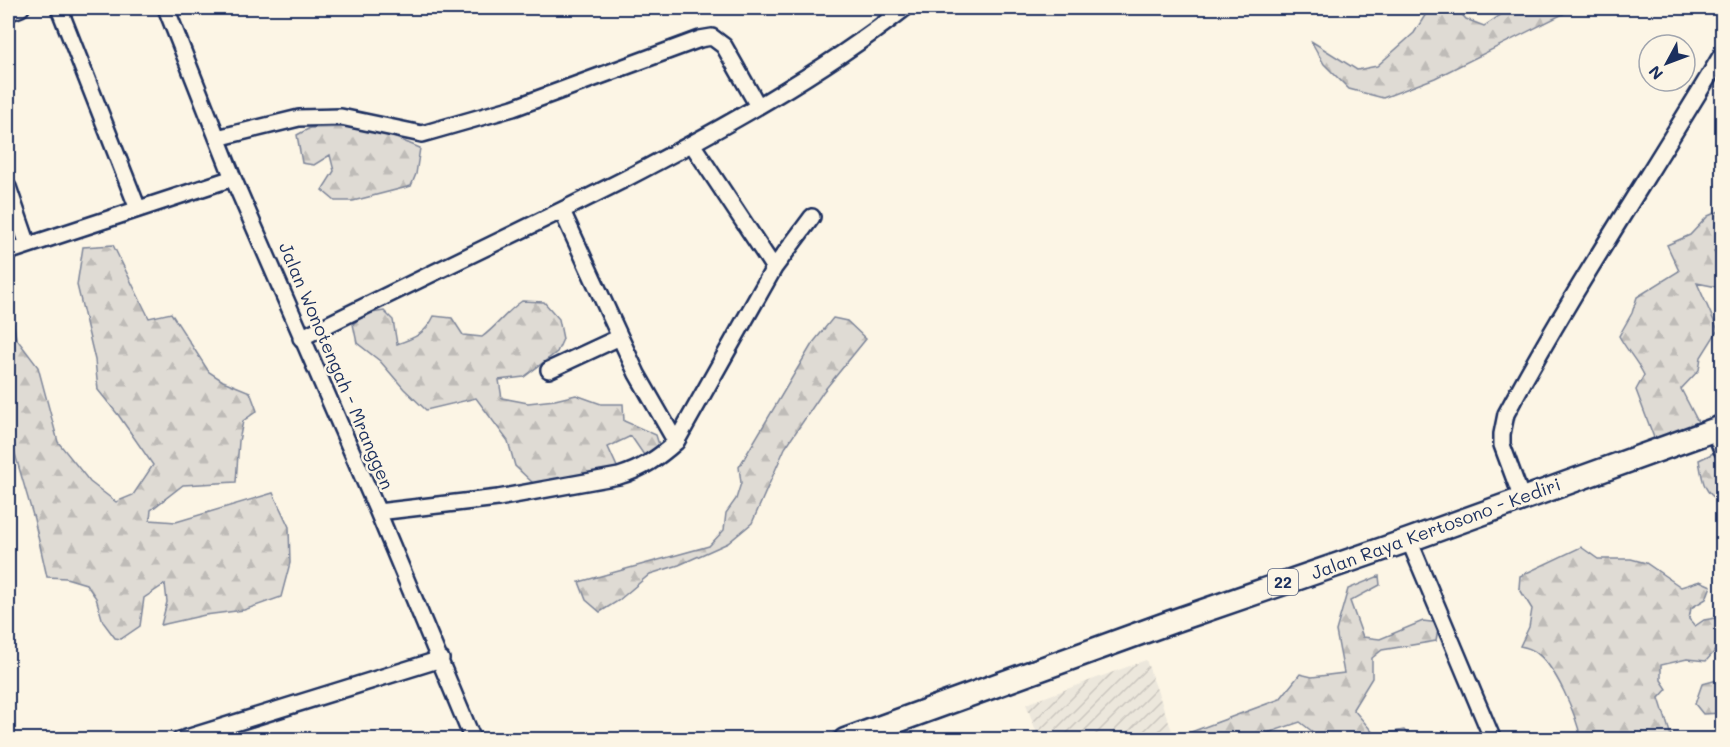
<svg xmlns="http://www.w3.org/2000/svg" width="1730" height="747" font-family="Mali,sans-serif">
<style>
.industrial{fill:url(#industrial-furrows)}
.forest{fill:url(#forest-firs);stroke:#7d8599;stroke-width:1.5}
.lines{fill:none;stroke-linecap:round;stroke-linejoin:round}
.minor-casing{stroke:#1b2f5e;stroke-width:20}
.highway-casing{stroke:#1b2f5e;stroke-width:27}
.minor{stroke:#fcf5e5;stroke-width:15}
.highway{stroke:#fcf5e5;stroke-width:22}
.labels{text-anchor:middle;stroke-width:5;stroke-linejoin:round;paint-order:stroke}
.shield{fill:#fcf5e5;stroke:#5e6a86;stroke-width:1.5}
.shield-label{font-size:16px;font-weight:bold;fill:#1b2f5e}
.street-label{font-size:18px;fill:#1b2f5e;stroke:#fcf5e5}
</style>
<defs>
<pattern id="industrial-furrows" width="10" height="10" patternUnits="userSpaceOnUse" patternTransform="scale(1.5)"><rect width="10" height="10" fill="#ece7dc"/><path d="M-1 1l2-2M0 10L10 0M9 11l2-2" fill="none" stroke="#cac6bf"/></pattern>
<pattern id="forest-firs" width="22" height="20" patternUnits="userSpaceOnUse" patternTransform="scale(1.5)"><rect width="22" height="20" fill="#dfdbd4"/><path d="M5 1l3.5 6h-7zM16 11l3.5 6h-7z" fill="#bfbcb8"/></pattern>
</defs>
<rect width="100%" height="100%" fill="#fcf5e5"/>
<filter id="ink" filterUnits="userSpaceOnUse"><feTurbulence type="fractalNoise" baseFrequency=".0167" numOctaves="2"/><feDisplacementMap in="SourceGraphic" scale="12" xChannelSelector="R" yChannelSelector="G"/><feConvolveMatrix kernelMatrix="1 2 1 2 8 2 1 2 1" color-interpolation-filters="sRGB"/></filter>
<g filter="url(#ink)">
<path class="industrial" d="M1146,660L1175,739H1039L1026,704Z"/>
<path class="forest" d="M1437,8H1456L1466,19L1484,26L1511,8H1575L1435,78L1383,98L1349,89L1324,64L1311,41L1357,70L1377,66L1414,33L1429,9Z
M354,127L391,136L420,148L416,174L411,186L353,201H335L322,190L334,171L330,155L314,165L302,163L297,135L310,128Z
M1722,210V248L1714,251L1722,270V288L1697,283L1718,330L1701,357L1699,370L1681,389L1698,422L1656,443L1636,390L1644,375C1636,359 1627,351 1619,336L1632,313L1637,297L1679,271L1667,245L1690,235L1708,216Z
M113,245L149,318L171,313L209,372L223,381L250,392L257,411L243,421L239,441L236,482L183,485L151,510L150,520L176,522L273,493L289,527L290,563L281,597L244,610L205,615L161,625L167,602L165,584L144,598L140,626L121,639L115,638L103,622L96,598L86,584L66,578L47,577L34,519L8,430V288L16,338L38,367L58,442L90,482L116,502L133,495L153,465L119,416L98,390L95,360L77,285L83,247Z
M522,301L544,302L559,319L563,339L557,352L524,377L499,380L502,398L528,403L555,400L576,395L601,404H623L624,421L656,435L660,448L646,458L631,436L608,447L618,469L534,484L515,466L508,441L476,398L426,410L404,389L380,361L357,343L353,324L365,314L384,311L393,320L397,344C415,338 426,333 434,316L452,318L463,335L482,337C497,326 507,311 522,301Z
M833,318L847,321L866,339L823,392L785,448L752,523L728,543L679,565L650,574L618,601L600,612L586,600L579,582L709,546L724,530L726,513L736,499L741,483L739,467L812,344Z
M1722,449V501C1703,495 1702,478 1699,460Z
M1581,547L1598,559H1631L1646,563L1681,587L1700,581L1711,586L1706,599L1691,608L1689,619L1695,626L1704,620L1715,618C1726,639 1721,645 1706,661L1687,659L1661,665V680L1667,689L1659,698L1672,739H1581C1576,715 1556,665 1534,651C1530,648 1524,647 1520,646L1529,627L1532,609L1519,588L1520,576Z
M1379,576L1380,585L1350,601L1363,637L1380,639L1423,621L1439,623L1436,641L1382,650L1372,658V678L1353,709L1375,735L1404,730L1411,739H1322L1300,722L1250,739H1184L1183,735L1280,699L1300,674L1312,677L1344,673L1336,631L1348,589Z
M1721,679H1722V713L1703,714L1695,704L1702,684Z"/>
<g class="lines">
<g class="minor-casing">
<path id="minor" d="M59,8L138,209
M166,8L233,178L378,512L473,740
M8,13L21,8
M217,138L299,118L341,117L422,134L513,108L700,39L712,37L724,46L758,106
M8,187L28,245
M562,211L637,374L676,442
M8,252L233,178
M774,268L812,217
M301,338C408,284 516,234 623,180C721,129 818,76 905,8
M549,370L620,337
M1714,430L1722,450
M1522,499L1502,445V434L1506,414C1572,290 1651,174 1722,54
M378,512L498,498L619,476C642,469 658,458 676,442L774,268L692,144
M1409,540L1493,740
M180,740L441,659"/>
</g>
<g class="highway-casing">
<path id="highway" d="M845,740L1171,622L1409,540L1722,427"/>
</g>
<use href="#minor" class="minor"/>
<use href="#highway" class="highway"/>
</g>
</g>
<g class="labels">
<rect class="shield" x="1268" y="569" width="30" height="26" rx="4.5"/>
<g class="shield-label">
<text x="1283" y="588">22</text>
</g>
<g class="street-label">
<text transform="translate(336 366) rotate(67)" y="6">Jalan Wonotengah - Mranggen</text>
<text transform="translate(1436 529) rotate(-20)" y="6">Jalan Raya Kertosono - Kediri</text>
</g>
</g>
<rect width="1730" height="747" fill="none" stroke="#fcf5e5" stroke-width="30"/>
<rect x="15" y="15" width="1700" height="717" fill="none" stroke="#1b2f5e" stroke-width="2" filter="url(#ink)"/>
<g transform="translate(1667 63) rotate(229)"><circle r="28" fill="#fcf5e5" stroke="#a2a6af" stroke-width="1.5"/>
<path d="M0-4.5L10 22L0 15L-10 22Z" fill="#1b2f5e"/>
<text y="-9" font-size="16" font-weight="bold" text-anchor="middle" fill="#1b2f5e">N</text>
</g>
</svg>
